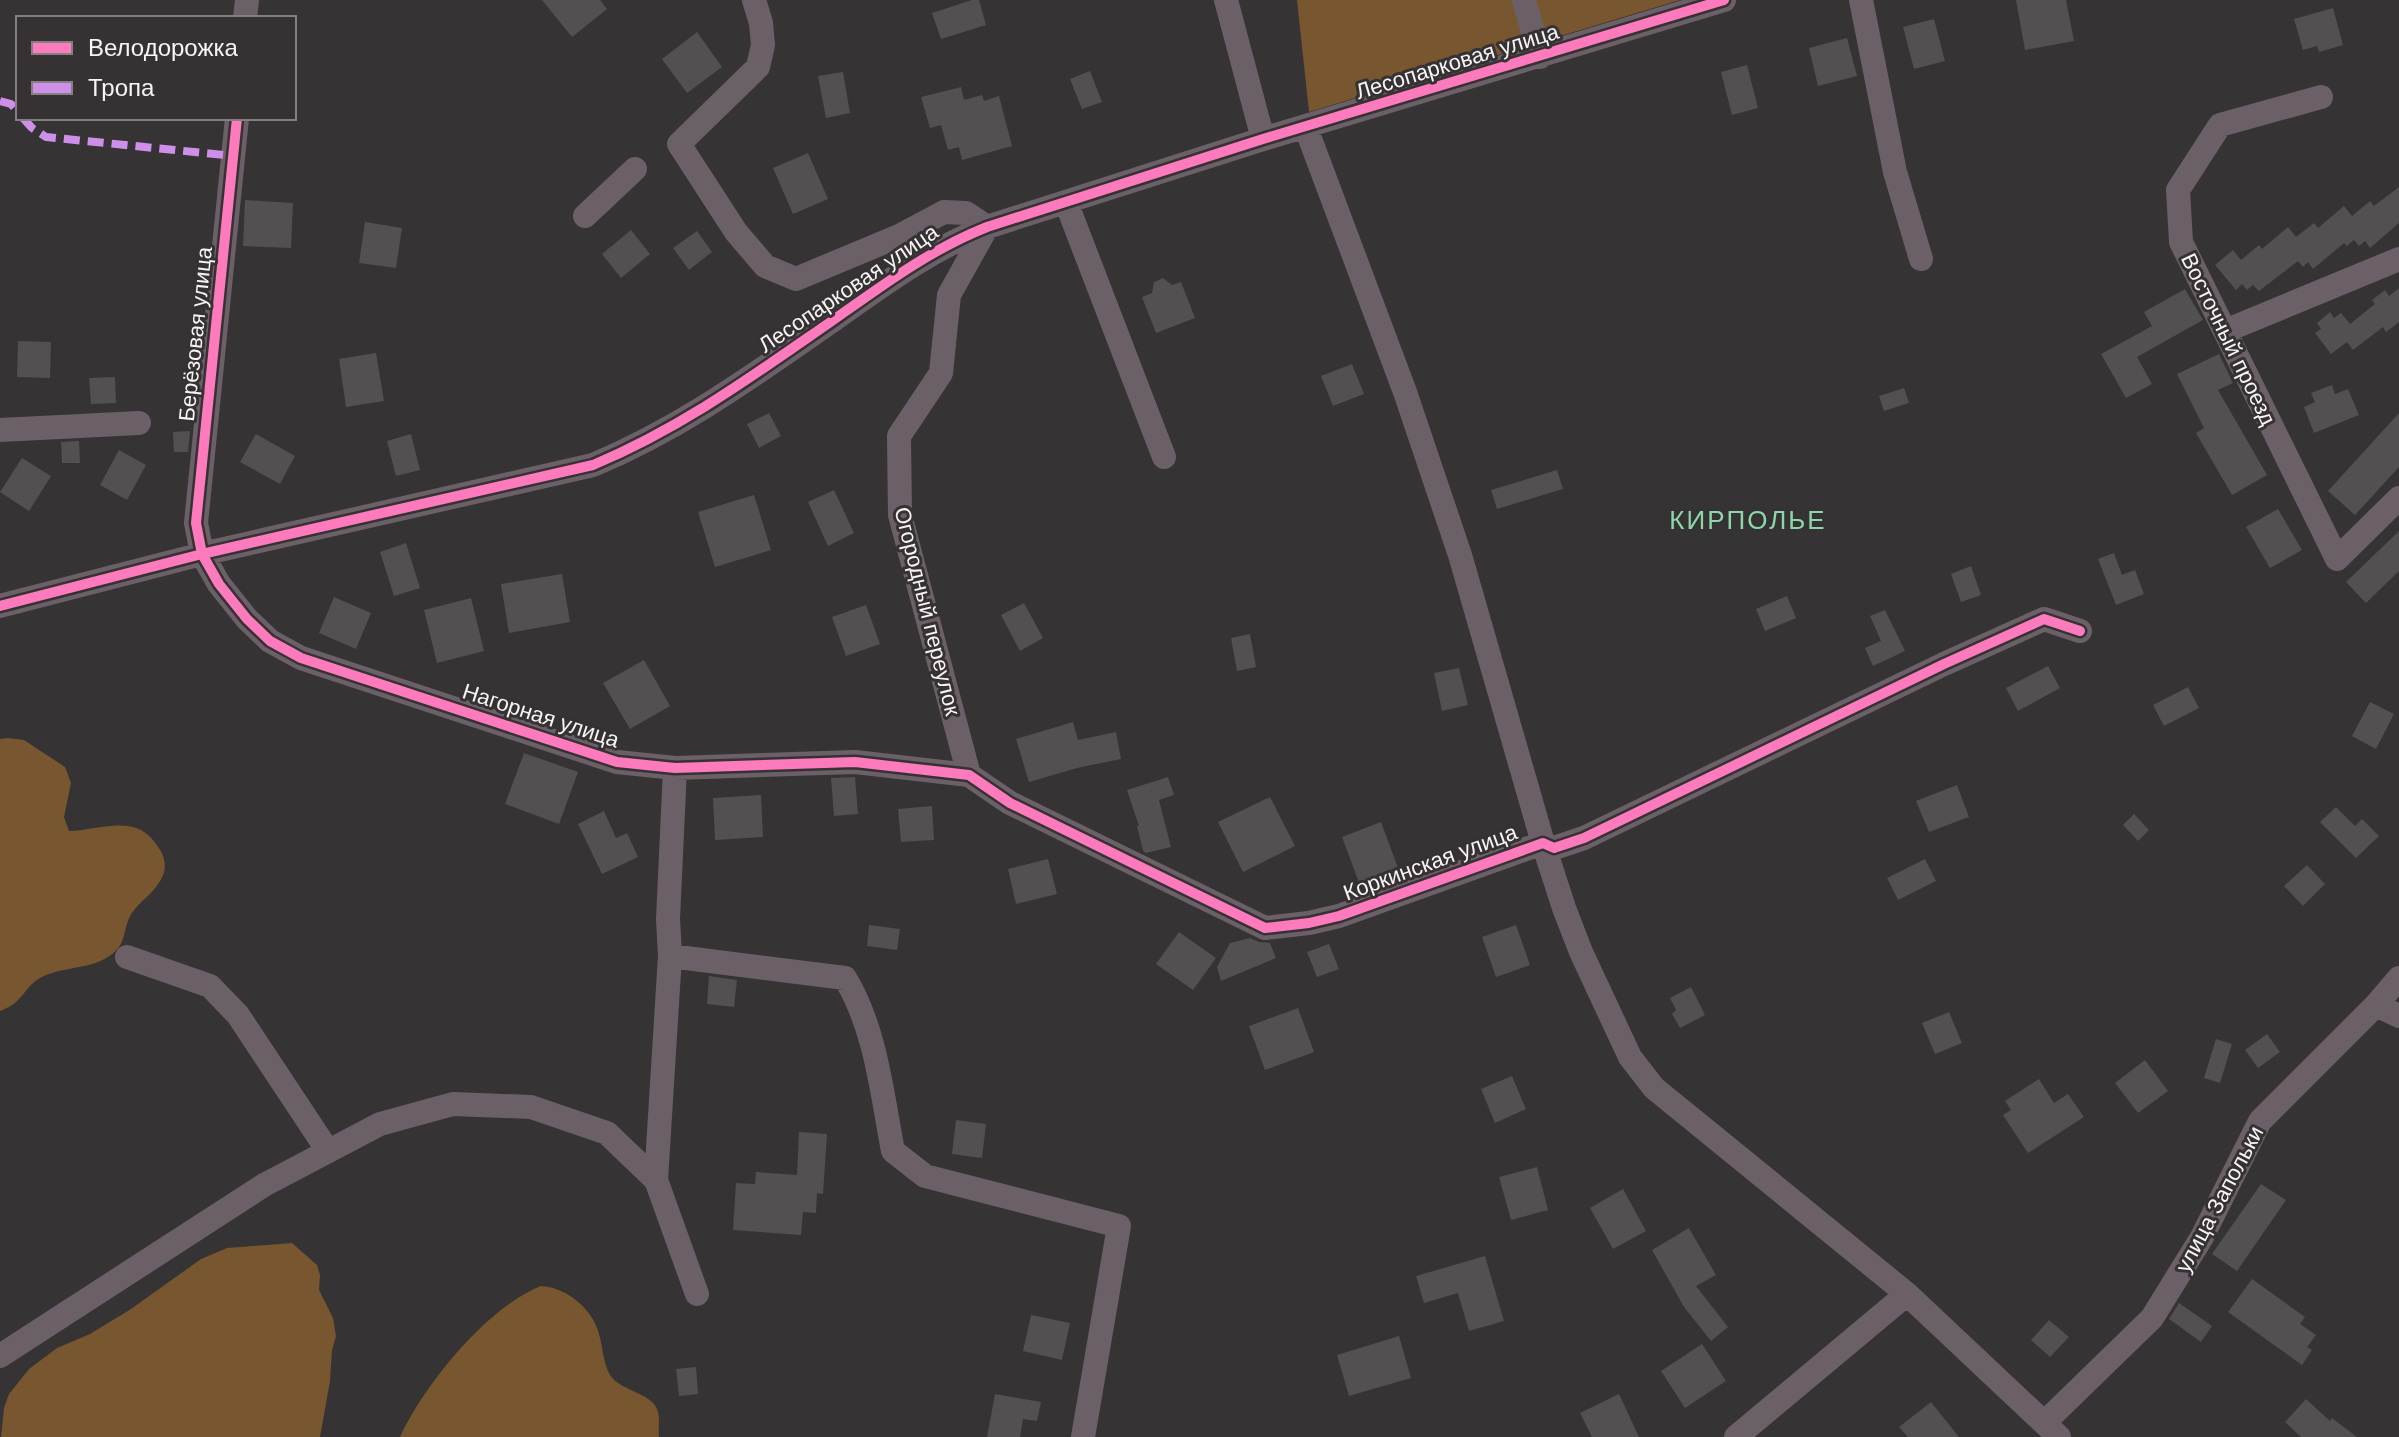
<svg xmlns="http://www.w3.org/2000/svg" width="2399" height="1437" font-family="Arial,sans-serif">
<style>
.forest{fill:#775630}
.building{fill:#525051}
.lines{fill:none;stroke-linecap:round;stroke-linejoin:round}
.minor{stroke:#6c6068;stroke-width:24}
.quiet{stroke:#ce8fe9;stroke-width:8;stroke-dasharray:16 8;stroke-linecap:butt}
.cycleway-casing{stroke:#363233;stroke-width:15}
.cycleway{stroke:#fd7abc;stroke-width:10}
.labels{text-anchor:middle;stroke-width:6;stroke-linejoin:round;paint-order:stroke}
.street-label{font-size:22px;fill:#f6f4f4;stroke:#363233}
.quarter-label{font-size:26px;letter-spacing:2px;fill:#8bd7a9;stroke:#363233}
</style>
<rect width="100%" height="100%" fill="#353334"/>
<path class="forest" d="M1297,0H1680L1309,112Z
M7,738L24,740L65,767L71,783L64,817L69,831C102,830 137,812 158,847C164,855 167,865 163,875C157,891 141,900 132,913C122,928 128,943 111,955C90,970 64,966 42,977C30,982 25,994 16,1002C12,1006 5,1009 0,1011V739Z
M292,1243L317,1265L320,1275L319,1290L333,1318L336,1336L332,1350L330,1381L320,1437H1L4,1408L9,1394L29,1369L57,1348L90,1334L131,1309L201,1259L227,1248Z
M541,1286C566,1287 593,1309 599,1334C603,1347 603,1363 610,1375C621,1392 653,1392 658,1412C660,1419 658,1430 659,1437H400C424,1385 487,1307 541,1286Z"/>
<path class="building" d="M542,0H600L607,9L572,37Z
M972,0H979L986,25L941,39L932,13Z
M2016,0H2066L2074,41L2025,50Z
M2333,8L2343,45L2319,52L2317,46L2303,50L2294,19Z
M1934,19L1945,61L1914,69L1903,27Z
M697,32L722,67L687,93L662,59Z
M1847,38L1857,76L1818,86L1809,48Z
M1747,65L1758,108L1732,115L1721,72Z
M1090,71L1102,102L1082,109L1070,79Z
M843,72L850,113L826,118L818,76Z
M961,87L964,100L982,95L984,101L999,96L1012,146L962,160L959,147L948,150L941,125L930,128L921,97Z
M808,153L828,199L793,214L773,168Z
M2399,187V223L2370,248L2365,241L2359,246L2354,240L2347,246L2344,243L2313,269L2308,262L2303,267L2298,261L2259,291L2253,285L2247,290L2242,284L2236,290L2215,265L2233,250L2241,260L2259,245L2262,249L2288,227L2296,237L2314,223L2318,228L2344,206L2352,216L2370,201L2374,206Z
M245,200L293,203L291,248L243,246Z
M365,222L402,228L396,268L359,263Z
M631,230L650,254L621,278L602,254Z
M697,231L712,252L689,270L673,248Z
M1163,278L1172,285L1181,282L1195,318L1156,333L1142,297L1152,293L1154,282Z
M2399,288V322L2386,332L2383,327L2353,350L2347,342L2331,354L2315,333L2321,329L2317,323L2330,312L2334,318L2341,313L2350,324L2375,304L2372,300L2385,290L2389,296Z
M2185,289L2203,320L2137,357L2152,384L2126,398L2101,354L2152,326L2144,312Z
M18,341L51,342L50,378L17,377Z
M376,353L384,401L346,407L339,359Z
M2219,354L2233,383L2218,390L2267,475L2232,495L2196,433L2204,428L2177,374Z
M1352,364L1364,394L1333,406L1321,376Z
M115,377L116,403L91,404L89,378Z
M2332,385L2335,394L2348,389L2359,415L2314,433L2304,407L2315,402L2311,393Z
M1904,388L1909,403L1884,411L1879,396Z
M769,413L781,436L759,448L747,424Z
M2399,413V467L2355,515L2328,491Z
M190,431L188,452H174L173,432Z
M256,434L295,456L280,484L240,462Z
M411,434L420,470L396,476L387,441Z
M79,441L80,463H62L61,442Z
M119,450L146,465L127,500L100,485Z
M22,458L51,476L29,511L0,492Z
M1557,470L1563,489L1497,509L1491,490Z
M834,490L854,533L828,546L808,502Z
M754,495L771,550L715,567L698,512Z
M2278,509L2302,550L2270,568L2246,527Z
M2399,531V571L2366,603L2346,582Z
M406,543L420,588L394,596L380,552Z
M2114,553L2122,575L2135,570L2144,594L2116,605L2098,559Z
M1971,566L1981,595L1961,602L1951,574Z
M562,574L570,622L509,633L501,584Z
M1787,596L1796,618L1765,631L1756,609Z
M334,597L371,613L356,649L319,633Z
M471,598L484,651L437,663L424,610Z
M1024,603L1043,638L1020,651L1001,615Z
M866,605L880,644L846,656L832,617Z
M1885,610L1905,651L1873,666L1865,648L1881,641L1870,616Z
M1250,634L1256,667L1237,671L1231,638Z
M644,660L670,706L630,729L603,683Z
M2048,666L2060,688L2018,711L2006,688Z
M1459,668L1468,705L1442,711L1434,673Z
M2188,687L2199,708L2164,726L2153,705Z
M2370,702L2394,714L2376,749L2352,736Z
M1073,722L1078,740L1116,732L1121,759L1077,768L1029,782L1016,739Z
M524,753L578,772L559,824L505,804Z
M855,777L858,814L834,816L831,778Z
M1168,777L1174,795L1159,800L1171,847L1146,853L1143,851L1137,826H1139L1127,790Z
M1957,785L1969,817L1929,832L1916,801Z
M761,795L763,837L715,840L713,798Z
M1270,797L1295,846L1243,872L1218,822Z
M932,806L934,840L901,842L898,809Z
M2336,807L2355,826L2362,819L2379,836L2356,858L2320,822Z
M604,811L616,838L627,833L638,857L602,874L578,824Z
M2134,814L2149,830L2138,841L2123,825Z
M1381,822L1400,873L1361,888L1342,837Z
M1048,859L1057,894L1016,904L1008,869Z
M1925,859L1936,881L1898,900L1887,878Z
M2307,865L2325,884L2303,906L2284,886Z
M869,925L900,929L897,950L867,946Z
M1516,925L1530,965L1496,977L1482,937Z
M1179,932L1216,958L1193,990L1156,964Z
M1250,938L1259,942L1270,943L1276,958L1221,981L1217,967L1230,943Z
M1329,944L1339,969L1317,977L1307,952Z
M709,976L737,980L734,1007L707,1004Z
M1691,987L1705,1015L1680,1028L1672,1014L1676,1010L1670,998Z
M1298,1008L1314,1052L1265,1070L1249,1026Z
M1949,1012L1962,1043L1935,1054L1922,1023Z
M2267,1034L2280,1052L2258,1068L2245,1050Z
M2216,1039L2232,1044L2220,1083L2204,1078Z
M2145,1060L2168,1091L2138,1113L2115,1083Z
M1512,1076L1526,1109L1495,1123L1481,1089Z
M2039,1079L2054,1103L2068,1094L2084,1117L2028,1153L2003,1115L2011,1110L2005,1101Z
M956,1120L986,1124L982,1158L952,1154Z
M799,1132L827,1134L823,1194L817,1193L816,1213L803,1212L801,1235L733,1230L736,1183L755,1184L756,1172L797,1175Z
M1537,1167L1548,1210L1511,1220L1499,1177Z
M2261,1184L2286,1200L2237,1271L2212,1254Z
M1623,1189L1646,1231L1613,1249L1590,1208Z
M1689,1228L1716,1275L1696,1286L1728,1327L1711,1341L1684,1307L1652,1250Z
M1485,1256L1504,1321L1469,1331L1458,1293L1424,1303L1416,1276Z
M2252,1279L2305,1317L2300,1324L2316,1335L2307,1347L2312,1350L2302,1365L2228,1312Z
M2179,1303L2212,1326L2201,1342L2169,1319Z
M1031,1315L1070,1323L1062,1360L1023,1351Z
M2049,1320L2069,1337L2050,1357L2031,1340Z
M1399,1336L1411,1378L1349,1396L1337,1355Z
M1702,1344L1726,1381L1685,1408L1661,1371Z
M696,1367L698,1394L679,1396L676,1369Z
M995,1394L1041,1402L1037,1421L1023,1419L1020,1437H987Z
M1619,1394L1639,1437H1592L1580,1413Z
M2306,1399L2330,1421L2332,1418L2357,1437H2301L2285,1422Z
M1931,1402L1959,1437H1908L1899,1427Z"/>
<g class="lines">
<path class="minor" d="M754,0L761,23L763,45L758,67L679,144L736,232L765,266L796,279L899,236L944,212L966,213L987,227
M1226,0L1263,139
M1524,0L1540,57
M1861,0L1895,172L1921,259
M245,18L247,0
M2321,97L2220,125L2178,190L2181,242L2337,559L2399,498
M237,118L196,523L202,554L219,584L247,619L270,641L301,658L617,762L675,768L855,762L969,775L1010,803L1265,928L1309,923L1339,916L1543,843L1554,848L1584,838L1944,664L2044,619L2080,631
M1306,128L1405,392L1460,555L1543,843L1564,908L1581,952L1630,1057L1654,1088L1907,1294L2059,1437
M1066,202L1164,457
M585,216L635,169
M2225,331L2399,259
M0,430L139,423
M0,606L202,554L593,465C681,428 751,377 829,323C880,287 929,250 987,227L1263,139L1724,0
M675,768L668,919L670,956L656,1180L697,1294
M969,775L900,515L899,436L941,373L949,295L987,227
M670,956L845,978C876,1029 882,1094 893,1151L925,1176L1119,1226L1083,1437
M127,957L210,986L238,1015L328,1151
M2376,1005L2399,1016
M0,1356L264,1185L380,1124L453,1104L531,1107L607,1133L656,1180
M2044,1423L2152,1318L2202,1237L2260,1121L2376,1005L2399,978
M1736,1437L1907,1294"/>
<path class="quiet" d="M0,101L11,104L18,112
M23,118L32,128L46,137L234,156"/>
<g class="cycleway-casing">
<path id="cycleway" d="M237,118L196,523L202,554L219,584L247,619L270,641L301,658L617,762L675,768L855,762L969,775L1010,803L1265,928L1309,923L1339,916L1543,843L1554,848L1584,838L1944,664L2044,619L2080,631
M0,606L202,554L593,465C681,428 751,377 829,323C880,287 929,250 987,227L1263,139L1724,0"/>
</g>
<use href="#cycleway" class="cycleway"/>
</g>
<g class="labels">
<g class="street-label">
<text transform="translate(1457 61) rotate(-17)" y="8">Лесопарковая улица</text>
<text transform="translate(848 288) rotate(-34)" y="8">Лесопарковая улица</text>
<text transform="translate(195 334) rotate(-84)" y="8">Берёзовая улица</text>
<text transform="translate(2229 339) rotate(64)" y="8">Восточный проезд</text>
<text transform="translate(928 611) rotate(76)" y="8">Огородный переулок</text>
<text transform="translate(541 715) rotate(18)" y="8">Нагорная улица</text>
<text transform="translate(1430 862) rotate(-20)" y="8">Коркинская улица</text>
<text transform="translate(2219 1199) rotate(-62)" y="8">улица Запольки</text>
</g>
<g class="quarter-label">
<text x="1748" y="529">КИРПОЛЬЕ</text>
</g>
</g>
<rect x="16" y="16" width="280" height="104" fill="#363233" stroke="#838080" stroke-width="2"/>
<rect x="32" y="42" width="40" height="12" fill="#fd7abc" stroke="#838080" stroke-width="2"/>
<text x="88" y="56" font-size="24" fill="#f6f4f4">Велодорожка</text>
<rect x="32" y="82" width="40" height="12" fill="#ce8fe9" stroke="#838080" stroke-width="2"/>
<text x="88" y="96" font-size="24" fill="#f6f4f4">Тропа</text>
</svg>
